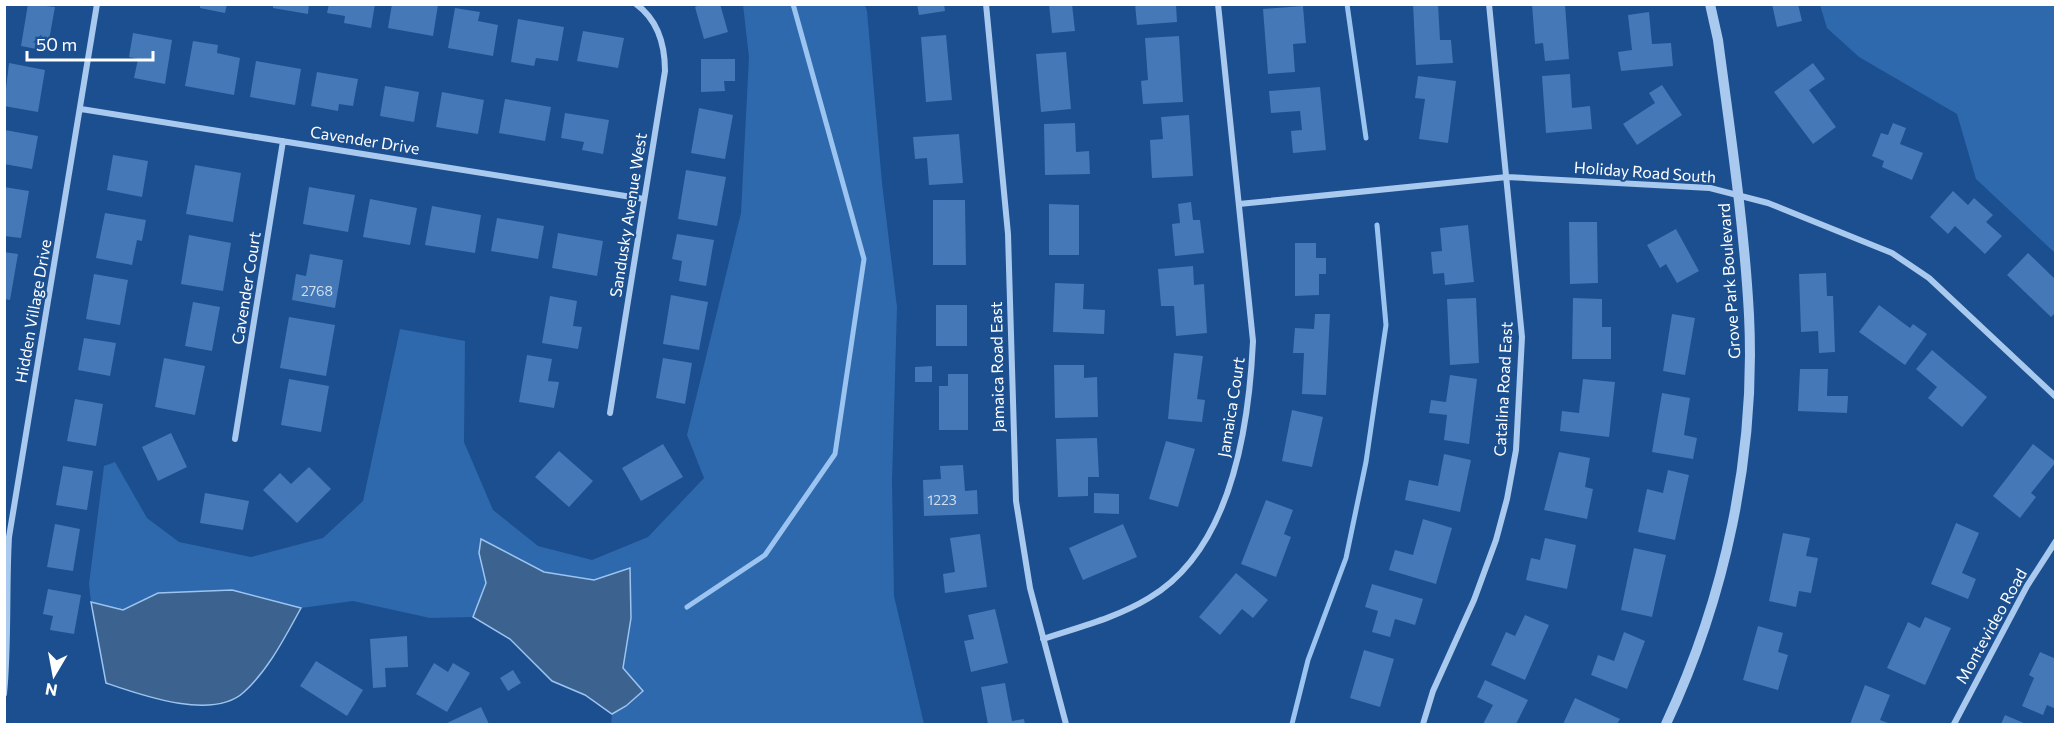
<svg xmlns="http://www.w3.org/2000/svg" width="2060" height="729" font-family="Commissioner,sans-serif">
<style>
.green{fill:#2e69ad}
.water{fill:#3c6290;stroke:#9cc4f0;stroke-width:1.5}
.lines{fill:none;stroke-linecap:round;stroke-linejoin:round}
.stream{stroke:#9cc4f0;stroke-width:5}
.building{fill:#4478b7}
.minor{stroke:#a9c9ee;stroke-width:6}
.tertiary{stroke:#a9c9ee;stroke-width:10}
.labels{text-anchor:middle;stroke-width:4.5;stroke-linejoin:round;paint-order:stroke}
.number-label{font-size:14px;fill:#d0dded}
.street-label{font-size:16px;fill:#fff;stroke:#1b4f8f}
</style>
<rect width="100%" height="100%" fill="#1b4f8f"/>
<path class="green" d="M743,5H865L867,11L882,183L897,307L892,481L894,596L924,724H611L612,714L626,706L623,668L631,618L630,568L594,580L544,572L481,540L479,553L486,583L473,617L430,618L353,601L301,608L232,590L158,593L123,610L91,602L89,584L104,466L115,462L147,518L179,542L251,557L323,538L363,501L400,329L465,341L464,442L493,510L538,546L592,560L648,537L704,478L687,435L741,213L749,57Z
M1820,5H2055V253L1976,179L1957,114L1859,57L1827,28Z"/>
<path class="water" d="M481,539L544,572L594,580L630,568L631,618L623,668L643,691L626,706L612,714L585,695L552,681L510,639L473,617L486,583L479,553Z
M232,590L301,608C285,637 269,669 244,692C213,721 141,695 106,683L91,602L123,610L158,593Z"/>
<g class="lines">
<path class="stream" d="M1347,4L1366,138
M687,607L765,555L835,454L864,259L793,4
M1292,724L1308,660L1346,558L1366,462L1386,325L1377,225"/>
</g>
<path class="building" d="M28,4L55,7L47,51L21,46Z
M200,4H227L225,13L200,8Z
M273,4H309L308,14L273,8Z
M329,4H375L371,28L344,23L345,16L327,13Z
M392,4L438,5L433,36L388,28Z
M702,4H720L728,32L704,39L695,7Z
M917,4H944L945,11L919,15Z
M1049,4H1072L1075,31L1052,33Z
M1135,4H1176L1177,22L1137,25Z
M1413,4H1438L1440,40H1451L1453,63L1416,65Z
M1532,4H1565L1569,59L1545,61L1543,43L1535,44Z
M1772,4H1798L1802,21L1777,27Z
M1303,6L1306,43L1293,44L1295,72L1268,74L1263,9Z
M455,8L480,12L478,21L498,25L493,56L448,48Z
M1649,12L1652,44L1671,43L1673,66L1621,71L1618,52L1632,50L1628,15Z
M518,19L564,27L558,61L536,58L534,66L511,62Z
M583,31L624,38L618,68L577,61Z
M133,33L172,40L165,84L134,78L138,59L129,57Z
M946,35L952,100L926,102L921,37Z
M1179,36L1183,102L1143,104L1141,81L1148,80L1145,38Z
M193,41L218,45L217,53L240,58L234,95L185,86Z
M1066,52L1071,109L1041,112L1036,54Z
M701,59H735V81H724L725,91L701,92Z
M256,61L301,69L295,105L250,97Z
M9,63L45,70L38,112L4,106Z
M1813,63L1825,79L1809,90L1836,127L1813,144L1774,92Z
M317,72L358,79L353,106L339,104L338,111L311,106Z
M1570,74L1572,108L1590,106L1592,129L1546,133L1542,76Z
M1418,76L1456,81L1448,143L1419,139L1425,99L1415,98Z
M1662,85L1682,115L1637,145L1623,124L1655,103L1649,93Z
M385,86L419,92L414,122L380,116Z
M1320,87L1326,150L1293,153L1291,131L1302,130L1300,111L1271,113L1269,91Z
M442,92L484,100L478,134L436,127Z
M505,99L551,107L545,141L499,133Z
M699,108L733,115L725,159L691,153Z
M565,113L609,120L603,154L582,150L584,142L561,138Z
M1189,115L1193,176L1152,178L1150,140L1163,139L1161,117Z
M1075,123L1076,152L1089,151L1090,174L1045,175L1044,124Z
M1893,123L1906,128L1900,144L1923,153L1912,180L1882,167L1884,161L1872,156L1881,133L1888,135Z
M5,130L38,136L32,169L4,164Z
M959,134L963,183L929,185L927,158L915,159L913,137Z
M113,155L148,161L142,197L107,190Z
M195,165L241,173L233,222L186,214Z
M686,170L726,177L717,226L678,219Z
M4,187L29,191L21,238L4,236Z
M309,187L355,195L348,232L303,224Z
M1953,191L1968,205L1974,198L1993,215L1986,222L2002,236L1985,254L1955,226L1948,234L1930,217Z
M370,199L417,208L410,245L363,237Z
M933,200H965L966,265H933Z
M1191,202L1193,220H1200L1204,253L1175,256L1172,224L1180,223L1178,204Z
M1049,204L1079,205V255H1049Z
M432,206L481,215L475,253L425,245Z
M105,213L146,220L142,241L137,240L132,265L96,258Z
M497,218L544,226L538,259L491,251Z
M1569,222H1597L1598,283L1570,284Z
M1468,225L1474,282L1445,285L1444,273L1433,274L1431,252L1442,251L1440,228Z
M1676,229L1699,271L1677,283L1666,264L1660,268L1647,245Z
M558,233L603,241L597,276L552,268Z
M677,234L714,240L706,286L679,281L682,261L672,259Z
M189,235L231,243L223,291L181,284Z
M1295,243H1316V258H1326V274H1319V295L1295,296Z
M4,252L18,254L10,300L4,299Z
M2028,253L2056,280V312L2051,317L2007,275Z
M310,254L343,260L335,308L292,300L296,274L306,276Z
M1193,266L1194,285L1204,284L1207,333L1176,336L1174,306H1161L1158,269Z
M1826,273L1827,296H1833L1835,352L1819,353L1818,331L1801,332L1799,274Z
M94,274L128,280L120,325L86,319Z
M1055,283L1084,284L1083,309L1105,310L1104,334L1053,332Z
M671,295L708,302L699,350L663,344Z
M550,296L577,301L573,326L582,327L578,349L542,343Z
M1476,298L1479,363L1450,365L1447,299Z
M1573,298L1602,299V327H1611V359H1572Z
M193,302L220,307L212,351L185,346Z
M936,305H967V346H936Z
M1879,305L1910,328L1913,324L1927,334L1905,365L1859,332Z
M1315,314H1330L1326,395L1302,394L1304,353H1293L1295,328L1314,329Z
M1672,314L1695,318L1685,375L1663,371Z
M289,317L335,325L326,376L280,368Z
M84,338L116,343L110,376L78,370Z
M1932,350L1987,397L1962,427L1928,398L1937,387L1916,369Z
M1174,353L1203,356L1197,399L1205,400L1202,422L1168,419Z
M527,355L552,359L548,381L559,382L554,408L519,402Z
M164,358L205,366L195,415L155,407Z
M663,358L692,363L685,404L656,398Z
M1054,365H1084V378L1097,377L1098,417L1055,418Z
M932,366V382H915V367Z
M1800,369H1828L1827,396H1848L1847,413L1798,411Z
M948,374H968V430H939V386H948Z
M1450,375L1477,379L1469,444L1444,440L1447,415L1429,413L1431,400L1446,402Z
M289,379L329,386L321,432L281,425Z
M1583,379L1615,382L1609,437L1560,431L1562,411L1579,413Z
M1662,393L1690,398L1684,435L1697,438L1693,459L1652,452Z
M75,399L103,404L96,446L67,441Z
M1292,410L1323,417L1312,467L1282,461Z
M171,433L187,467L158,481L142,447Z
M1097,438L1099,477H1088V496L1058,497L1056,439Z
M1166,441L1195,449L1178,507L1149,499Z
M663,444L683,477L641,501L622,468Z
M2033,444L2056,462L2031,493L2036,497L2020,518L1993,496Z
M559,451L593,481L569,507L535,477Z
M1559,452L1590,458L1585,487L1593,489L1587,519L1544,510Z
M1444,454L1471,460L1460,512L1405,500L1409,480L1438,486Z
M963,465L965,491L977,490L978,514L924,516L923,480L941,479L940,466Z
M63,466L93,471L87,510L56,505Z
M309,467L331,489L297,523L263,490L280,473L291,484Z
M1668,470L1689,475L1675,540L1638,532L1647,489L1663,493Z
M205,493L249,501L243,530L200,523Z
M1094,493L1119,494V514L1094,513Z
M1266,500L1293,510L1284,534L1291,537L1276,577L1241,564Z
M1423,519L1452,528L1436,584L1389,570L1395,550L1413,555Z
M1956,523L1979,533L1962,573L1976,579L1968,599L1931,584Z
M55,524L80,529L73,571L47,567Z
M1123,524L1137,557L1083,580L1069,548Z
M1783,533L1810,538L1806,556L1818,558L1811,593L1799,591L1796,607L1769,601Z
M980,534L987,587L945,593L943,574L955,572L950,538Z
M1545,538L1576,545L1567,589L1526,580L1531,558L1540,560Z
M1634,548L1666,555L1652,617L1621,610Z
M1236,573L1268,600L1253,618L1242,609L1220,635L1199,617Z
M1372,584L1423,599L1415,625L1395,619L1390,637L1372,632L1378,611L1365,607Z
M48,589L81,595L74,634L50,630L53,616L43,614Z
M995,609L1008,663L971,672L964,641L974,639L968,615Z
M1525,615L1549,625L1525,680L1491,665L1506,632L1515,636Z
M1925,617L1951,628L1925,685L1887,668L1908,622L1920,628Z
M1758,626L1783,633L1778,652L1788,655L1778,690L1743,680Z
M1624,632L1645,641L1627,689L1591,675L1598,655L1614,661Z
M407,636L408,667L385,668L386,687L373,688L370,639Z
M1364,650L1394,659L1380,707L1350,698Z
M2040,652L2056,659V709L2047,705L2043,715L2022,706L2034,678L2029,675Z
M316,661L363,690L347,716L300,686Z
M434,663L448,672L453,663L470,673L447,712L416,694Z
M513,670L521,683L508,691L500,678Z
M1485,680L1528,700L1516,724H1483L1493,705L1477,697Z
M1005,683L1012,721L1024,719L1025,724H988L981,687Z
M1865,685L1890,695L1880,720L1891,724H1850Z
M1575,698L1620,719L1617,724H1563Z
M481,707L489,724H448L447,723Z
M2005,715L2026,724H2001Z"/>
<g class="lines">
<path class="minor" d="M986,4L1008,234L1016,501L1030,588L1066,724
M81,109L644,199
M1239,204L1507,177L1710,188L1768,203L1892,253L1929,278L2056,397
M610,413L665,71C665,45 658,20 636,4
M235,439L283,141
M1043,639C1079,627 1116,618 1149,598C1231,550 1249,427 1253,341L1218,4
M4,694C9,642 6,590 9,537L97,4
M1423,724L1433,691L1474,600L1496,540L1507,499L1516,450L1522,337L1489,4
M1954,724L2027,586L2056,541"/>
<path class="tertiary" d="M1666,724C1725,598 1756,455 1749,315C1744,223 1730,131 1718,40L1710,4"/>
</g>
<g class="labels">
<g class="number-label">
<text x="317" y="296">2768</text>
<text x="942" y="505">1223</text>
</g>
<g class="street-label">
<text transform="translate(365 140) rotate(9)" y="6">Cavender Drive</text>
<text transform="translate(1645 172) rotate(4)" y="6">Holiday Road South</text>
<text transform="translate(628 215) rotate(-81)" y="6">Sandusky Avenue West</text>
<text transform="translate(1729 281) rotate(-94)" y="6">Grove Park Boulevard</text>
<text transform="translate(246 288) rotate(-81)" y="6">Cavender Court</text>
<text transform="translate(33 311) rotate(-80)" y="6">Hidden Village Drive</text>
<text transform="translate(997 367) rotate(-91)" y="6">Jamaica Road East</text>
<text transform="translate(1503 389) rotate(-87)" y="6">Catalina Road East</text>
<text transform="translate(1231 407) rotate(-81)" y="6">Jamaica Court</text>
<text transform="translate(1991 626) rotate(-61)" y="6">Montevideo Road</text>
</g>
</g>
<rect width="2060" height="729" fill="none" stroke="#ffffff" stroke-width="12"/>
<g transform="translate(54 675) rotate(190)" stroke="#1b4f8f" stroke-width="4.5" paint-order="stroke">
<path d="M0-4.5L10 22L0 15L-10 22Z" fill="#ffffff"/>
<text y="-9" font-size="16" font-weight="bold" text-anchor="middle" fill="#ffffff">N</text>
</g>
<path d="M27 51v9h126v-9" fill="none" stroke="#ffffff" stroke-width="3"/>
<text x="36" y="51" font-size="18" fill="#ffffff" stroke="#1b4f8f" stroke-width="4.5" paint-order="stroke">50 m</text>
</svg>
